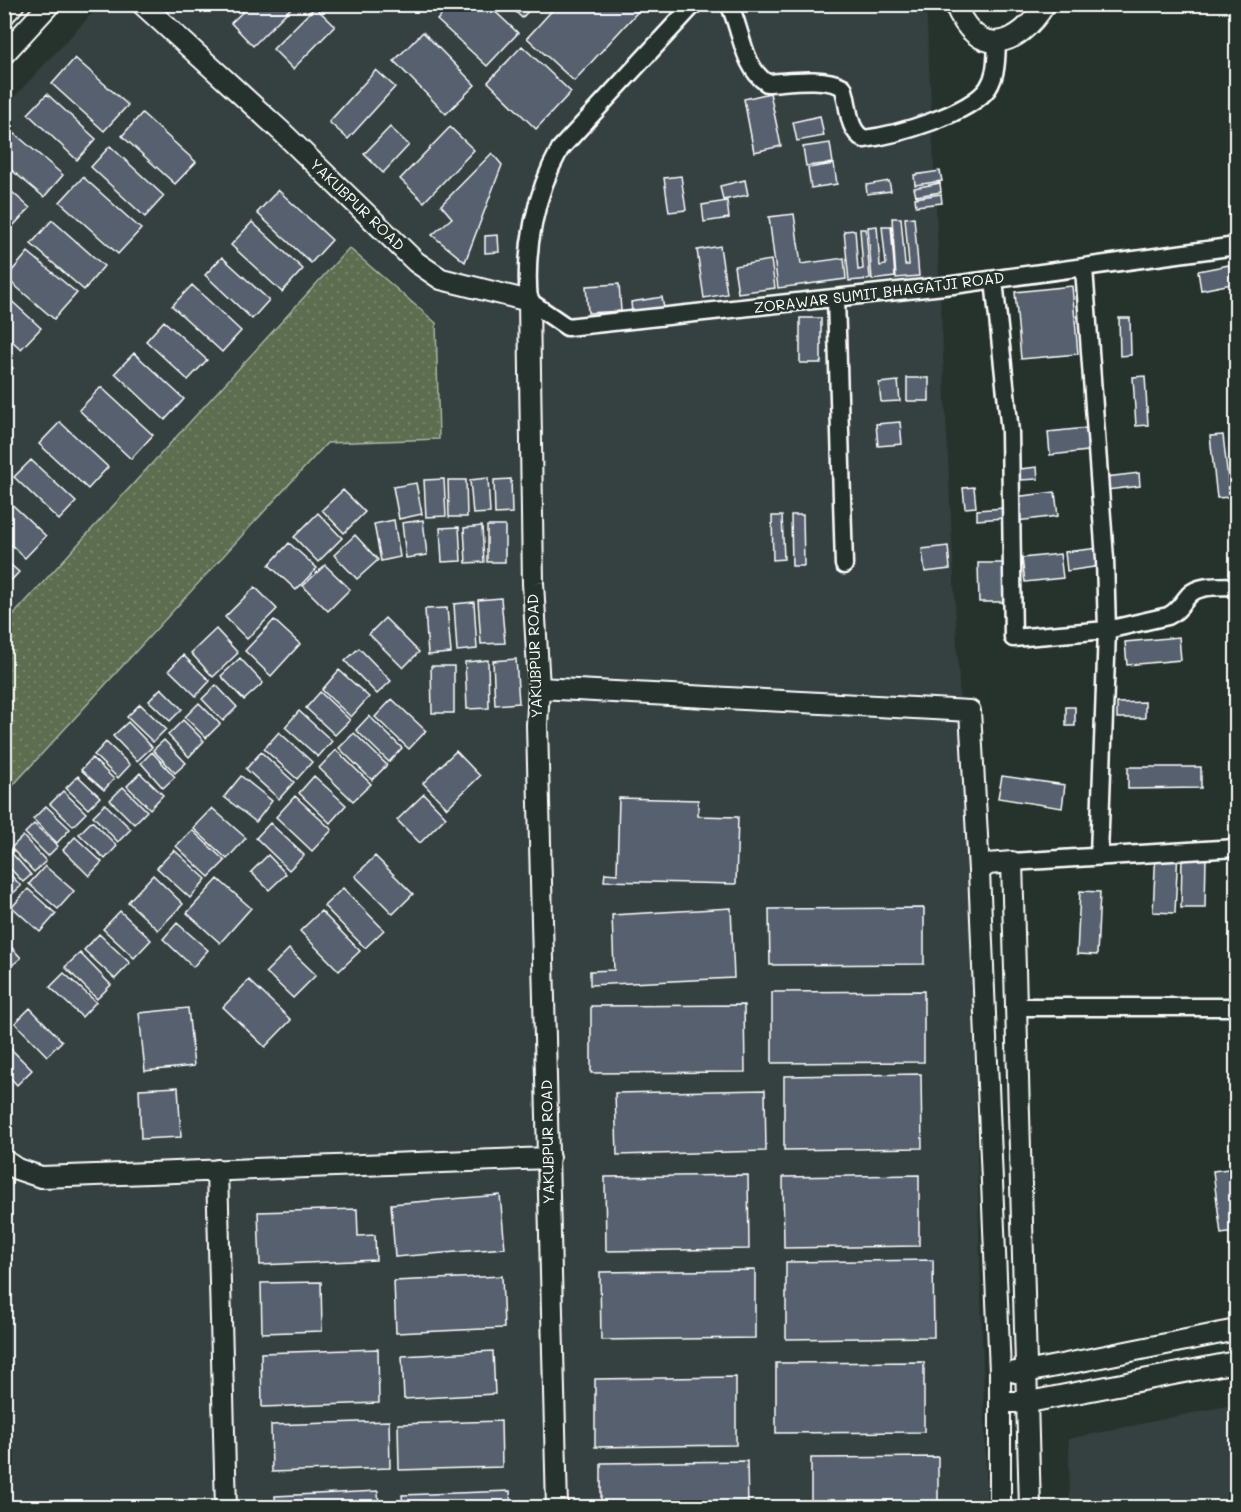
<svg xmlns="http://www.w3.org/2000/svg" width="1241" height="1512" font-family="Mali,sans-serif">
<style>
.built{fill:#354140}
.park{fill:url(#park-dots);stroke:#aeb6a7;stroke-width:1.5}
.building{fill:#57616e;stroke:#fff;stroke-width:1.5}
.lines{fill:none;stroke-linecap:round;stroke-linejoin:round}
.minor-casing{stroke:#fff;stroke-width:21}
.tertiary-casing{stroke:#fff;stroke-width:24}
.minor{stroke:#26332d;stroke-width:16}
.tertiary{stroke:#26332d;stroke-width:20}
.labels{text-anchor:middle;stroke-width:4.5;stroke-linejoin:round;paint-order:stroke}
.street-label{font-size:15px;fill:#fff;stroke:#26332d}
</style>
<defs>
<pattern id="park-dots" width="8" height="8" patternUnits="userSpaceOnUse" patternTransform="scale(1.5)"><rect width="8" height="8" fill="#5d6d4f"/><path d="M2 2h.1M6 6h.1" fill="none" stroke="#758369" stroke-width="1.8" stroke-linecap="round"/></pattern>
</defs>
<rect width="100%" height="100%" fill="#26332d"/>
<filter id="ink" filterUnits="userSpaceOnUse"><feTurbulence type="fractalNoise" baseFrequency=".0167" numOctaves="2"/><feDisplacementMap in="SourceGraphic" scale="12" xChannelSelector="R" yChannelSelector="G"/><feConvolveMatrix kernelMatrix="1 2 1 2 8 2 1 2 1" color-interpolation-filters="sRGB"/></filter>
<g filter="url(#ink)">
<path class="built" d="M100,5H926L970,911L987,1507H5L4,108Z
M1236,1404V1507H1070L1069,1439Z"/>
<path class="park" d="M349,248L436,323L439,439L327,443L5,794V624Z"/>
<path class="building" d="M208,4H224L216,12Z
M251,4H295L253,46L231,23Z
M452,4H487L518,33L487,66L437,20Z
M508,4H535L522,18Z
M558,4H645L574,81L527,38Z
M315,7L335,26L293,69L273,49Z
M423,32L475,85L446,114L394,61Z
M522,46L571,92L536,129L488,82Z
M75,58L128,105L104,131L52,84Z
M376,70L395,87L348,139L329,122Z
M770,93L781,146L754,152L744,99Z
M47,94L96,139L77,160L28,114Z
M142,113L196,162L175,184L122,136Z
M820,116L824,136L797,141L793,122Z
M390,127L409,145L383,173L364,154Z
M450,127L474,150L424,202L400,179Z
M14,133L63,175L44,197L4,164V145Z
M830,143L833,163L806,166L803,147Z
M110,146L164,196L145,217L91,167Z
M492,153L502,165L465,262L432,235L452,218L441,205Z
M834,164L837,184L811,188L808,168Z
M940,171L942,181L915,185L914,175Z
M681,176L686,210L669,212L664,178Z
M83,177L141,229L118,254L60,202Z
M745,180L748,195L723,200L720,186Z
M889,181L891,191L867,194L866,185Z
M940,183L941,192L916,196L914,188Z
M4,185L30,208L10,229L4,224Z
M278,190L332,240L311,263L257,213Z
M941,194L942,203L916,206L915,198Z
M727,201L729,218L704,222L702,205Z
M794,214L801,264L844,258L846,279L778,288L769,217Z
M914,217L919,276L896,278L892,218H901L905,265H909L905,218Z
M52,220L104,266L84,290L31,244Z
M252,222L303,269L282,292L231,245Z
M877,226L880,266L886,265L882,226H891L895,277L872,280L868,227Z
M860,229H866L870,279L849,281L844,231L855,230L858,270L863,269Z
M498,235L499,252L485,253V236Z
M720,246L727,294L704,298L697,250Z
M28,252L77,293L54,319L6,278Z
M222,257L269,300L252,319L205,275Z
M771,260L775,288L738,293L734,266Z
M1229,265L1232,284L1201,290L1198,271Z
M619,284L621,311L588,313L586,286Z
M192,285L241,331L222,352L172,306Z
M1072,286L1078,354L1021,359L1015,292Z
M4,294L41,328L21,349L4,334Z
M662,297L664,309L632,313L631,302Z
M800,318H821V363H800Z
M1119,318H1130L1131,355L1120,356Z
M164,321L207,360L188,380L146,341Z
M134,353L184,399L165,420L115,373Z
M4,360L13,368L4,378Z
M1145,376L1148,425L1136,426L1133,377Z
M907,378H929V401H907Z
M898,381L900,401L881,402L879,383Z
M101,387L153,435L131,459L79,410Z
M60,422L108,467L88,489L39,444Z
M900,422L902,444L878,446L876,424Z
M1086,428L1088,451L1050,455L1048,432Z
M1223,435L1230,497L1217,498L1210,436Z
M31,460L76,502L59,520L14,477Z
M1037,467L1038,479L1020,480V469Z
M1139,473L1140,486L1107,490L1106,477Z
M488,478L490,513L473,514L470,480Z
M444,479L446,516L426,517L424,480Z
M511,479L512,513L495,514L494,480Z
M448,480H466L467,517H449Z
M416,483L422,514L399,519L393,487Z
M974,487L976,507L965,508L963,488Z
M343,490L365,512L344,533L322,510Z
M1055,492L1058,516L1017,521L1014,497Z
M4,497L46,536L25,558L4,538Z
M1004,508V518L977,520V510Z
M318,513L342,538L318,562L294,537Z
M791,515H803L804,566H792Z
M772,516H782L784,559L773,560Z
M394,520L400,557L381,561L374,524Z
M423,520L427,555L406,558L402,523Z
M482,526L484,562L466,563L464,528Z
M487,526H505V562H487Z
M459,527L461,561L442,562L440,528Z
M355,535L378,560L357,579L334,555Z
M289,543L317,568L296,590L269,565Z
M948,546L950,569L925,572L922,549Z
M1099,548L1101,566L1067,571L1065,552Z
M1060,554L1063,578L1025,582L1022,558Z
M4,559L19,572L4,588Z
M978,563H1007V602H979Z
M325,565L350,589L328,611L303,586Z
M255,587L277,609L247,639L225,617Z
M501,598L505,643L481,644L478,600Z
M474,602L477,649L457,651L454,604Z
M447,608L451,653L428,655L425,609Z
M385,618L419,652L403,668L369,634Z
M274,620L300,644L271,676L245,651Z
M216,629L238,653L213,677L191,653Z
M1179,637L1181,660L1127,665L1125,642Z
M359,648L391,681L377,694L345,661Z
M183,655L210,681L196,696L169,670Z
M240,658L263,683L244,700L221,676Z
M516,659L519,703L495,705L493,661Z
M488,660L489,708L467,709L465,662Z
M431,666H454V713H432Z
M339,670L369,697L351,717L322,690Z
M216,685L237,707L223,721L202,699Z
M161,688L182,709L170,721L149,701Z
M320,692L350,720L335,735L306,708Z
M392,699L426,731L409,749L375,717Z
M1145,702V718H1117V703Z
M199,703L220,724L206,738L185,717Z
M140,704L166,729L153,742L127,717Z
M1066,707H1075V726H1066Z
M299,711L332,741L318,757L285,727Z
M369,716L402,748L389,762L356,730Z
M183,720L204,741L189,757L168,735Z
M128,722L152,747L137,761L113,736Z
M279,732L312,762L297,779L264,749Z
M354,733L387,765L372,780L339,748Z
M164,740L186,763L175,773L153,750Z
M106,742L130,765L118,778L94,755Z
M336,750L371,784L353,801L319,768Z
M456,751L480,776L447,808L423,783Z
M152,752L175,777L163,788L141,763Z
M261,752L294,782L279,799L246,769Z
M92,758L114,779L104,790L81,770Z
M1128,767H1201V788L1128,789Z
M140,773L163,795L150,809L127,786Z
M78,776L100,797L88,809L66,788Z
M241,776L272,801L256,822L224,797Z
M314,776L346,805L330,823L299,793Z
M1002,776L1065,785L1062,808L998,798Z
M123,787L147,811L134,824L110,800Z
M63,791L86,813L73,826L50,804Z
M424,794L446,817L420,843L397,820Z
M295,796L332,830L312,851L276,817Z
M619,798L698,800V816L738,817L736,884L604,881L605,873L617,874Z
M105,804L131,829L118,842L93,816Z
M46,806L70,829L57,843L33,819Z
M212,808L246,838L227,859L193,828Z
M92,821L117,846L105,859L79,834Z
M270,823L304,855L289,870L256,838Z
M34,824L58,846L48,856L25,833Z
M192,830L225,861L209,877L176,846Z
M23,836L46,861L34,872L11,848Z
M75,837L102,862L89,876L63,850Z
M1156,849L1178,850L1175,913L1153,912Z
M9,850L31,875L23,882L4,862V854Z
M174,850L206,879L190,898L157,868Z
M268,855L286,874L269,890L251,872Z
M375,856L413,894L393,914L355,876Z
M1182,856L1206,857L1205,908H1181Z
M45,866L74,891L58,909L29,884Z
M4,868L21,886L8,898L4,893Z
M153,875L183,904L158,930L128,902Z
M218,879L251,908L220,943L187,913Z
M343,888L384,930L365,948L324,906Z
M28,889L56,914L40,932L12,907Z
M1080,891L1100,892L1097,955L1077,954Z
M731,908L734,978L590,985V971L614,970L612,915Z
M924,908V964L770,965L769,909Z
M120,911L151,940L134,958L103,929Z
M321,911L360,951L339,971L300,931Z
M177,923L208,950L193,967L163,939Z
M99,934L130,963L115,979L84,950Z
M4,939L21,958L4,972Z
M289,949L316,975L293,998L266,972Z
M80,953L111,985L97,999L65,967Z
M64,973L96,1002L82,1017L50,987Z
M249,980L291,1020L265,1047L223,1007Z
M924,991V1062L772,1063V992Z
M744,1005L745,1072L591,1073V1006Z
M30,1008L62,1041L47,1056L15,1023Z
M188,1008L194,1066L145,1071L139,1013Z
M4,1042L32,1070L17,1085L4,1071Z
M921,1074L922,1148L784,1150V1076Z
M178,1087L181,1137L141,1139L139,1089Z
M765,1090L766,1151L617,1155L615,1093Z
M1236,1168V1232L1221,1234L1213,1171Z
M748,1175L749,1249L606,1251L605,1177Z
M919,1175V1246L784,1248L783,1177Z
M500,1195L505,1248L395,1257L391,1204Z
M357,1209L358,1236L375,1235L376,1260L260,1265L258,1212Z
M933,1260L934,1337L786,1339V1262Z
M755,1270V1338L601,1340L600,1272Z
M502,1276L504,1328L396,1333L394,1281Z
M321,1282L322,1331L262,1333L261,1283Z
M378,1349L379,1403L262,1407L261,1353Z
M493,1351L495,1394L404,1399L402,1356Z
M924,1362V1432L776,1433V1363Z
M736,1377V1445L595,1447V1379Z
M389,1421L390,1468L272,1472L271,1425Z
M501,1421L502,1467L399,1470L398,1424Z
M938,1457V1508H811V1458Z
M747,1461L748,1508H601V1463Z
M378,1491L379,1508H276L275,1496Z
M510,1491L511,1508H403L402,1495Z"/>
<g class="lines">
<g class="minor-casing">
<path id="minor" d="M694,4L560,149C535,194 524,250 529,301L567,327L953,285L1236,246
M729,4C741,28 743,68 767,83C789,82 823,76 843,87C850,105 846,129 864,139C896,135 970,114 988,88C997,74 996,59 997,43
M1084,268L1105,559L1107,630L1099,855
M994,280L1010,432L1013,638L1107,630L1168,616C1179,611 1181,604 1189,595C1200,584 1222,587 1236,586
M836,298L844,565
M1012,862L1236,848
M1016,1007H1236"/>
</g>
<g class="tertiary-casing">
<path id="tertiary" d="M142,4L281,131L416,262L441,279L529,301L533,583L539,688L537,725L557,1508
M955,4C977,60 1018,48 1045,4
M4,15L14,4
M4,54L50,4
M539,688L970,711L979,871
M4,1160L17,1169L41,1177L549,1158
M217,1170L226,1508
M1015,1372H1026L1236,1330
M1000,1402H1029L1236,1362
M1000,1508V1372L979,871L988,864L1012,862L1030,1508"/>
</g>
<use href="#minor" class="minor"/>
<use href="#tertiary" class="tertiary"/>
</g>
</g>
<g class="labels">
<g class="street-label">
<text transform="translate(357 205) rotate(44)" y="5">YAKUBPUR ROAD</text>
<text transform="translate(879 293) rotate(-7)" y="5">ZORAWAR SUMIT BHAGATJI ROAD</text>
<text transform="translate(535 656) rotate(-92)" y="5">YAKUBPUR ROAD</text>
<text transform="translate(548 1142) rotate(-91)" y="5">YAKUBPUR ROAD</text>
</g>
</g>
<rect width="1241" height="1512" fill="none" stroke="#26332d" stroke-width="24"/>
<rect x="12" y="12" width="1217" height="1488" fill="none" stroke="#fff" stroke-width="2" filter="url(#ink)"/>
</svg>
